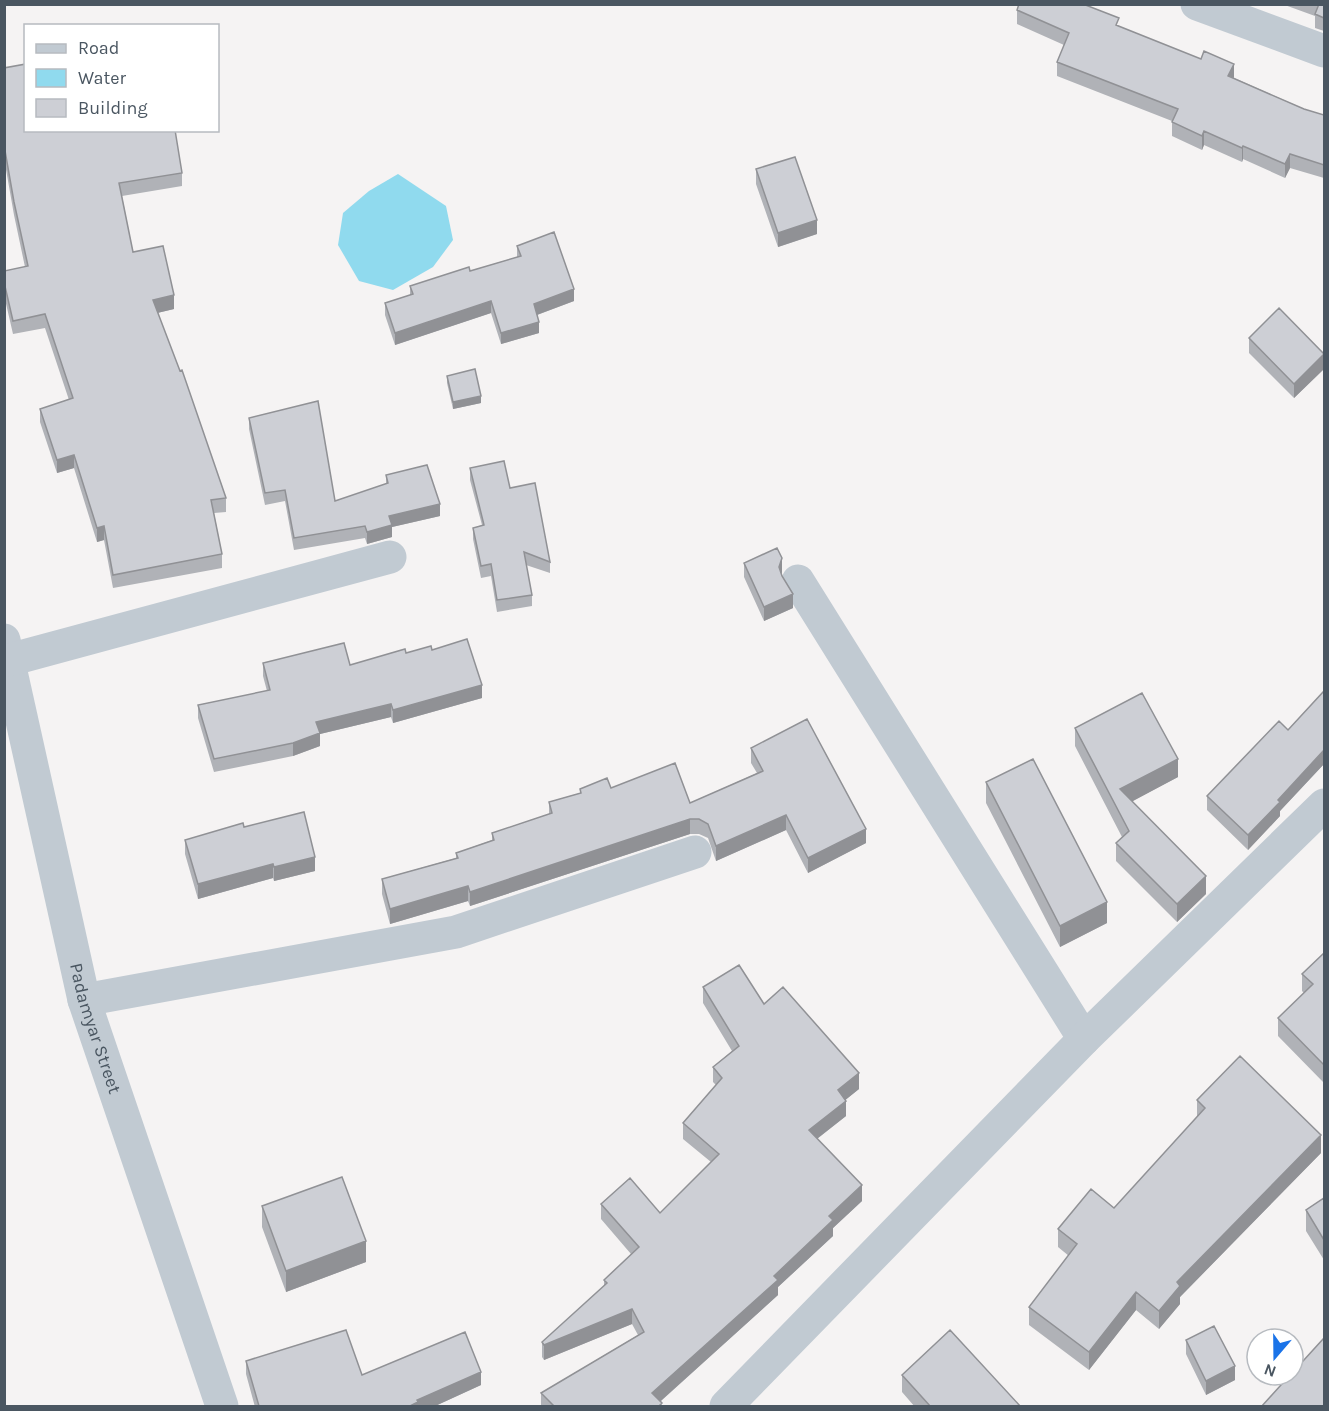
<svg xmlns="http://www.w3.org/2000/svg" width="1329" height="1411" font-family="Karla,sans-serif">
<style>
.water{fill:#90daee}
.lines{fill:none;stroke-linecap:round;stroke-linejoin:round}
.minor{stroke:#c1cad2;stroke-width:33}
.wall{fill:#b0b2b7}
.shaded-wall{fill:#909195}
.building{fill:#cdcfd5;stroke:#909195;stroke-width:1.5}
.labels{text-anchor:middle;stroke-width:5;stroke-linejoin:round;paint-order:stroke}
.street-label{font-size:18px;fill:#4a5661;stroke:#fff}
</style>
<rect width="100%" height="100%" fill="#f5f3f3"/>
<path class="water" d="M398,174L446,206L453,240L433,267L393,290L359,281L338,245L343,213L369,191Z"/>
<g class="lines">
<g class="minor">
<path d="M1197,4L1324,51"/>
<path d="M798,581L1084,1039"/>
<path id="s1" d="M4,640L84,1000L222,1406"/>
<path d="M9,660L390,557"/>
<path d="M84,1000L456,932L695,852"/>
<path d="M726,1406L1084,1039L1324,805"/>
</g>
</g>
<path class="wall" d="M1282,4H1324V31L1315,28V16Z
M1017,10L1119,26L1304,109L1324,115V178L1290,168L1285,178L1243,159L1242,162L1204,145L1202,150L1172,136V121L1057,76V62L1064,45L1017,24Z
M4,68L182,173V186L122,196L133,252L174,309L157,313L226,498V512L214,513L222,554V568L113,588L104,540L97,542L74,468L57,473L40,422V409L69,400L45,328L13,334L4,295V271L25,267L14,215L4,158Z
M756,169L817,234L778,247L756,184Z
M517,246L574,301L537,315L539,333L501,344L491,313L395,345L385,315V303L410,295V286L470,271L517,257Z
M1249,338L1324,354V369L1294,398L1249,353Z
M447,376L481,403L453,409L447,383Z
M249,418L335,501L386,484V475L440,516L392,527V537L367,544L365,538L294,550L285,501L265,505L249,429Z
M470,468L510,488L550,562V573L526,565L532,595V606L497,612L491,576L481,578L473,539V528L482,525L470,480Z
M744,563L782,572L781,574L793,608L764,621L744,577Z
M432,650L482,698L393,723L391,717L320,734V746L293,756L214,772L198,718V705L267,691L263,676V663L350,665L406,653Z
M1324,691V764L1280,811V816L1248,850L1207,810V796L1288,730Z
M1075,728L1178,777L1132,801L1206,894L1177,922L1116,861V843L1122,837L1075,746Z
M751,748L866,843L808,873L786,830L716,861L708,838L699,834H690L470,906L468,901L390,924L382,894V879L456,858V853L492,840V833L549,814V802L580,793V789L611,788L690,803L757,773L751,763Z
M986,782L1107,923L1060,947L986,803Z
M244,827L315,871L274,881L273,878L198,899L185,854V840Z
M1324,953V1083L1278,1036V1018L1304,993L1302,991V974Z
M703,987L764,1004L859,1089L845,1100L846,1116L817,1139L862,1201L833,1228V1236L778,1287V1295L661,1401L662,1407H541V1393L638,1335L632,1324L544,1360L542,1357V1342L604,1286V1280L631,1254L601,1219V1204L660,1213L711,1162L683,1139V1123L716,1085L713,1082V1067L732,1051L703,1003Z
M1197,1100L1321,1153L1180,1297V1304L1159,1329L1136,1310L1089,1370L1029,1325V1307L1069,1256L1058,1247V1229L1114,1208L1197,1117Z
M1324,1198V1260L1306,1231V1210Z
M262,1206L366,1262L286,1292L262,1227Z
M1186,1340L1235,1380L1206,1395L1186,1354Z
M246,1361L362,1375L481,1385L433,1407H255L246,1374Z
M902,1375L1021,1407H915L902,1392Z"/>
<path class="shaded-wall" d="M1234,64V78L1228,76Z
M1204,131V145L1202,150V136Z
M1243,146V159L1242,162V148Z
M1290,154V168L1285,178V164Z
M817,220V234L778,247V233Z
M574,289V301L534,316V304Z
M174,295V309L153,314V300Z
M491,301V313L395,345V333Z
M539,322V333L501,344V333Z
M1324,354V369L1294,398V384Z
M481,396V403L453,409V402Z
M74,455V468L57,473V460Z
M440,504V516L392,527V537L367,544V532L389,516Z
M104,526V540L97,542V528Z
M782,558V572L779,581V567Z
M793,594V608L764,621V607Z
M482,685V698L393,723V710Z
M391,704V717L320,734V746L293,756V743L316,722Z
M1324,750V764L1280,811V816L1248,850V835L1278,800Z
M1178,759V777L1120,808V789Z
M786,815V830L716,861V846Z
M690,819V834L470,906V892Z
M866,829V843L808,873V858Z
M315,857V871L274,881V867Z
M273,864V878L198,899V884Z
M1206,876V894L1177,922V904Z
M468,886V901L390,924V909Z
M1107,902V923L1060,947V926Z
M859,1073V1089L838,1106V1090Z
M846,1101V1116L809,1145V1130Z
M1321,1135V1153L1180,1297V1304L1159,1329V1311L1177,1282Z
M862,1185V1201L833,1228V1236L778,1287V1295L654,1407L652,1393L829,1216Z
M366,1241V1262L286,1292V1271Z
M1136,1292V1310L1089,1370V1352Z
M632,1309V1324L544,1360V1345Z
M1235,1366V1380L1206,1395V1381Z
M481,1372V1385L433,1407H408L417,1400Z"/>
<path class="building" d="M1019,4H1083L1119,18L1116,25L1201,59L1204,51L1234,64L1228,76L1304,109L1324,115V165L1290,154L1285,164L1243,146L1242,148L1204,131L1202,136L1172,122L1178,109L1057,62L1069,33L1017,10Z
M1319,4H1324V18L1315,14Z
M26,64V130H175L182,173L119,183L133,252L163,246L174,295L153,300L180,371L182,370L226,498L211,500L222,554L113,575L104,526L97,528L74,455L57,460L40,409L73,398L45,314L13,321L4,282V271L28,266L14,202L4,145V68Z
M795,157L817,220L778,233L756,169Z
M554,232L574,289L534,304L539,322L501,333L491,301L395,333L385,303L413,294L410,286L469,267L470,271L521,256L517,246Z
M1279,308L1324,354L1294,384L1249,338Z
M475,369L481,396L453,402L447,376Z
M318,401L335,501L388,483L386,475L427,465L440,504L389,516L392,525L367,532L365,526L294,538L285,490L265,493L249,418Z
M504,461L510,488L535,483L550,562L524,552L532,595L497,600L491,564L481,566L473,528L484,525L470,468Z
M777,548L782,558L779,567L782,576L793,594L764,607L744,563Z
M467,639L482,685L393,710L391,704L316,722L320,733L293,743L214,759L198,705L270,690L263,663L344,643L350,665L405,649L406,653L431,646L432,650Z
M1324,691V750L1278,800L1280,802L1248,835L1207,796L1279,721L1288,730Z
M1142,693L1178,759L1120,789L1206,876L1177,904L1116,843L1129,831L1075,728Z
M807,719L866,829L808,858L786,815L716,846L708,824L699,819H690L470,892L468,886L390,909L382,879L458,858L456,853L494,840L492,833L552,813L549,802L581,793L580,789L607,778L611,788L675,763L690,803L763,771L751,748Z
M1033,759L1107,902L1060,926L986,782Z
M304,812L315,857L274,867L273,864L198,884L185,840L243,823L244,827Z
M1324,953V1065L1278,1018L1313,984L1302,974Z
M739,965L764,1004L783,987L859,1073L838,1090L846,1101L809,1130L862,1185L829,1216L833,1220L774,1276L778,1280L652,1393L662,1403L658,1407H555L541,1393L644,1332L632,1309L544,1345L542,1342L607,1283L604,1280L639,1247L601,1204L630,1178L660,1213L719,1154L683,1123L722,1078L713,1067L739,1046L703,987Z
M1240,1056L1321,1135L1177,1282L1180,1286L1159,1311L1136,1292L1089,1352L1029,1307L1077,1244L1058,1229L1091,1189L1114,1208L1205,1108L1197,1100Z
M342,1177L366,1241L286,1271L262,1206Z
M1324,1198V1240L1306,1210Z
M1214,1326L1235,1366L1206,1381L1186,1340Z
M346,1330L362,1375L465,1332L481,1372L417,1400L418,1402L408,1407H255L259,1406L246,1361Z
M950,1330L1021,1407H931L902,1375Z
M1324,1338V1407H1261L1290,1375H1293V1372Z"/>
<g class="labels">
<g class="street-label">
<text dy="6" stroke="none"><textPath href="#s1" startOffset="399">Padamyar Street</textPath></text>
</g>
</g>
<rect width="1329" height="1411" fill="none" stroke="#4a5661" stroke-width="12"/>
<rect x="24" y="24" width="195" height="108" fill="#ffffff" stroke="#b7bbc0" stroke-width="1.5"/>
<rect x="36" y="44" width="30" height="9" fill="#c1cad2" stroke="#b7bbc0" stroke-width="1.5"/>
<text x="78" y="54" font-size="18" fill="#4a5661">Road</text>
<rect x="36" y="69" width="30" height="18" fill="#90daee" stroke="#b7bbc0" stroke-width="1.5"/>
<text x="78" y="84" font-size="18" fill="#4a5661">Water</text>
<rect x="36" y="99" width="30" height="18" fill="#cdcfd5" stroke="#b7bbc0" stroke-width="1.5"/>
<text x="78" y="114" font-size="18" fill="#4a5661">Building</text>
<g transform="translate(1275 1357) rotate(200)"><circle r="28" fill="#ffffff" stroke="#b7bbc0" stroke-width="1.5"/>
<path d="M0-4.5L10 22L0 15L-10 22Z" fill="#1a73e8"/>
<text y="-9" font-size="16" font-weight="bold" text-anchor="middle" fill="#4a5661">N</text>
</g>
</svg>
